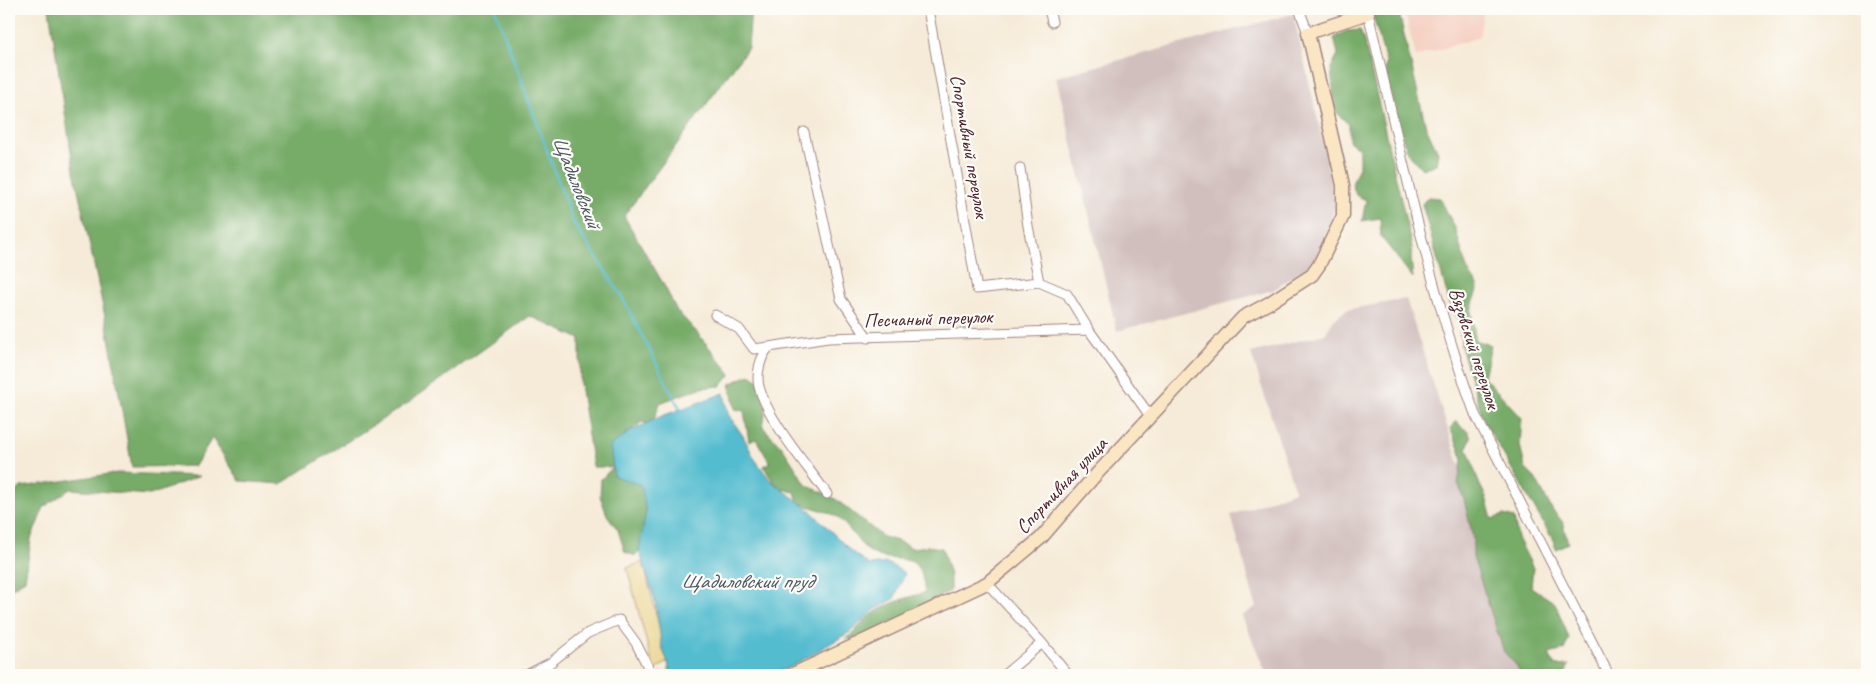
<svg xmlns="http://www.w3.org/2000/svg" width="1876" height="684" font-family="Caveat,sans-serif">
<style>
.built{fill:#f6d2c4}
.industrial{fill:#d1bfbe}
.forest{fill:#76ab68;stroke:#60654a}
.sand{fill:#eeda9e;stroke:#9c7c64}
.water{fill:#53bccf;stroke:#4e6e7d}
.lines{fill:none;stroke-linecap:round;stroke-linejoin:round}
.stream{stroke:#53bccf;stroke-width:2.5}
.street-casing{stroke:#a08582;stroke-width:11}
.secondary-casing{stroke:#a08582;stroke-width:15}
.street{stroke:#fff;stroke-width:9}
.secondary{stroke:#fbe6c4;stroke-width:12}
.labels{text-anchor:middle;stroke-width:4.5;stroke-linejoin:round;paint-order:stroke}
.street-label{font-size:20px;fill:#4a1f2b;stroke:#fdfcf7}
.water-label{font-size:21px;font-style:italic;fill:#4d5664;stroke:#fdfcf7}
</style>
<rect width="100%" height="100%" fill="#fdfcf7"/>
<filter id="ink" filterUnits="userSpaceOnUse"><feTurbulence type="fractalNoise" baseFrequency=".02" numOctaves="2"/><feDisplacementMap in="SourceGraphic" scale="10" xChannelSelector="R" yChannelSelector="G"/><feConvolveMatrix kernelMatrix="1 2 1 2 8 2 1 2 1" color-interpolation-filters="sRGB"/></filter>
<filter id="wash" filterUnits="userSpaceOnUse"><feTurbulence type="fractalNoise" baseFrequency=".0096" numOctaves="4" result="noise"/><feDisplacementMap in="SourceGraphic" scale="20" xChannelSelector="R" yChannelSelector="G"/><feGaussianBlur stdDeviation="1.12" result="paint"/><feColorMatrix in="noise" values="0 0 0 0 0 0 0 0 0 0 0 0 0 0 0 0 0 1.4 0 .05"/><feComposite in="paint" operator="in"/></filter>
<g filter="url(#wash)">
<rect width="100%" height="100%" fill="#f6ebd8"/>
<path class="built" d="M1404,9H1484L1479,37L1416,57Z"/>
<path class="industrial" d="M1293,14L1328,163L1327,165L1335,207L1316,261L1273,290L1117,331L1056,77Z
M1406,299L1527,675H1267L1242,616L1256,607L1231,515L1295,491L1251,353L1325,334L1334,320L1346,310Z"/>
<path class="forest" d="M49,9H751L748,48L624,216L664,285L677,311L694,329L731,374L721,386L700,388L660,403L652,425L642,422L623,436L640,471L653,539L636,556L625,552L618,530L607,515L600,496L601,479L613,467H593L580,384V339L530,316L408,403L281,484L240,481L212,438L195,466L132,467L107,326L74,171Z
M1371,9H1398L1426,127L1438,152L1436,164L1422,169L1407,152L1385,74L1386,62Z
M1360,30L1365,44L1412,247L1411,259L1413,278L1381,237L1380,218L1362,221L1366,200L1356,195L1352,184L1359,167V148L1349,141V125L1335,111L1331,68L1338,54L1334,38L1346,31Z
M1428,197L1440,198L1455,228L1467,269L1478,286L1471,311L1476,341L1491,345L1484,377L1522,418L1520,445L1525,468L1535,478L1553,511L1562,521L1568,543L1556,549L1553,540L1484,421L1461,346L1459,321L1449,301L1422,204Z
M750,375L759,381L766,408L763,427L782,447L807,486L825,493L837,500L883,537L898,541L912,548L928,546L942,548L950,575V591L874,632L845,640C856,632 863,620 874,613C889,603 907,598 925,592C923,581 923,572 915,564C906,557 890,560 878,556C859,549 853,529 837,517C825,509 811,509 798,502L795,492C778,490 771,481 764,466L770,463L756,439L749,442L744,411L735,409L730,384L742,378Z
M1457,421L1461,427L1468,431L1471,438L1467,447L1479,483L1486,497L1492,519L1504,515L1514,518L1518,538L1533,568L1531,587L1555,603L1569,638L1564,650L1549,654L1555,666L1569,665L1566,672L1567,675H1521L1517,666L1504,652L1473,557V538L1464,499L1458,483L1462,461L1460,451L1450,428Z
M117,473L200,476L150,495L70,489L44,507L31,539L25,580L9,590V538L16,519L9,518V498L21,487Z"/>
<path class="sand" d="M643,562L668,662L654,670L627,568Z"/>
<path class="water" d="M724,393L728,414L743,436L754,458L770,480L811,511L851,551L869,565L887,563L905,573L894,599L874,610L850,632L791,667L770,675H670L668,662L662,648L655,600L639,550L646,511L641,485L614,476L610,446L631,431L662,416Z"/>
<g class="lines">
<path class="stream" d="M495,9L574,224L621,295L680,409"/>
</g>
</g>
<g filter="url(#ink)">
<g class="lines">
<g class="street-casing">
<path id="street" d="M928,9L977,289L1039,282L1067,294L1089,330L1150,416
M1049,9L1052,22
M1299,9L1308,33
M1368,13C1400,146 1428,285 1475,414L1609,675
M804,132L841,299L868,338
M1020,168L1028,226L1039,282
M715,315L739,329L754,349L769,347C760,357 756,374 759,387C769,422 806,464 827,494
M769,347L828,338L1089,330
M987,583L1042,643L1068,675
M527,675L550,663L588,633L619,620L636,643L652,675
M1004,675L1042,643"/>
</g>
<g class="secondary-casing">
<path id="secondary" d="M791,675L987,583L1041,538L1092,479L1243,317L1269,303L1312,275L1319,265L1343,216V185L1308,33L1368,13L1366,9"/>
</g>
<use href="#street" class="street"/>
<use href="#secondary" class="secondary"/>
</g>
</g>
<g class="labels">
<g class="street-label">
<text transform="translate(970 146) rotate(80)" y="7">Спортивный переулок</text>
<text transform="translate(928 318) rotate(-2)" y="7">Песчаный переулок</text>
<text transform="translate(1475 348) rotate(72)" y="7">Вязовский переулок</text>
<text transform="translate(1061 485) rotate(-47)" y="7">Спортивная улица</text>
</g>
<g class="water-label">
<text transform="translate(577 182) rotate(68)" y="7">Щадиловский</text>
<text x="747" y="588">Щадиловский пруд</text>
</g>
</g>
<rect width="1876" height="684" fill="none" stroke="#fdfcf7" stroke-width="30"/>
</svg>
